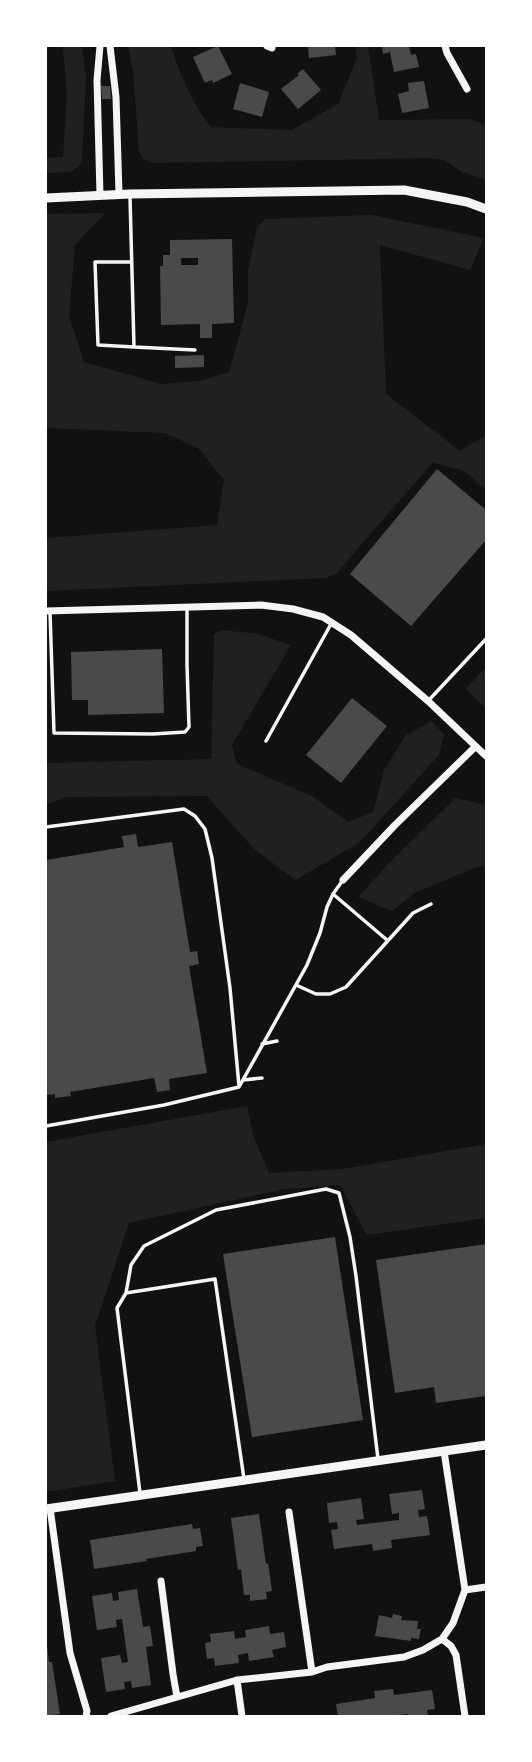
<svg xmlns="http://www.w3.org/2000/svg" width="532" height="1762" font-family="Commissioner,sans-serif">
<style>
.green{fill:#202020}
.building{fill:#4a4a4a;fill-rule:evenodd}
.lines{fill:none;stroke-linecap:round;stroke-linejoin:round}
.service{stroke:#f5f5f5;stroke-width:3.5}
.minor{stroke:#f5f5f5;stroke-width:7}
.tertiary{stroke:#f5f5f5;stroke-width:9}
</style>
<rect width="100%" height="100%" fill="#111"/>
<path class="green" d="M63,46H82L86,76L82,162L72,172L46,173V158L63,157L67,95Z
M128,46H171C180,75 192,103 211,127L292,130L338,104L357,58L355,46H368L379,120L471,119L486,126V180L462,172L445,160L431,158L154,163L143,159L139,151L133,72Z
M105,213L75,245L69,316L84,362L161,384L199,381L229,372L248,304V271L257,227L265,219L371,215L484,238L470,270L380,245L386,394L460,451L486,435V490L466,472L433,462L336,574L326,578L46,591V538L217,525L224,480L198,448L165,433L46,428V214Z
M223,630L258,634L291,645L232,745L237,764L312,796L348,822L373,812L384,770L406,735L432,721L444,735L439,755L360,842L296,880L255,850L207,796L68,797L46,804V763L211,759L214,634Z
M486,667V707L485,708L466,689Z
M455,798L486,805V866L477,867L416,892L392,911L358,897L389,863Z
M247,1106L254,1138L269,1173L343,1169L486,1144V1218L367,1235L340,1185L285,1189L129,1223L95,1326L115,1481L46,1492V1142Z"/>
<path class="building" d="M218,46L232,74L213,83L212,80L205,83L193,57Z
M308,46H335L336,55L309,58Z
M382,46H409L411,55L416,54L419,67L394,72L390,52L383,54Z
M303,69L321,90L298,109L281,89L299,75L297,74Z
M424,81L429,108L402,113L398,94L409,91L408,83Z
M240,83L269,92L262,117L233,109Z
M101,86H110L111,99H102Z
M232,239L234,323L212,324V338H200V324L161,325L160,266H163V255H170V240ZM181,258H198V265H181Z
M204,355V367L175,368V356Z
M437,469L486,510V540L411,626L350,574Z
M162,649L164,713L88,715V700H72L71,652Z
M352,698L387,726L341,783L306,755Z
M136,834L138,847L172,842L190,952L197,951L199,964L189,966L207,1073L169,1079L170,1090L157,1092L154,1078L70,1092L71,1096L55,1098V1094L46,1095V860L124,847L122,836Z
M335,1237L363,1420L252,1437L223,1254Z
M486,1244V1396L436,1403L434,1387L395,1393L376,1260Z
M422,1490L425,1509L418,1510L419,1517L427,1516L430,1535L391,1540L392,1548L373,1551L372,1544L334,1549L331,1530L338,1529L337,1522L329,1523L327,1503L361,1498L364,1519L356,1520L357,1525L399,1520V1513L392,1514L389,1494Z
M259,1514L266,1564L268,1563L272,1591L266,1592L267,1599L250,1601V1595H244L241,1569L238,1570L231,1518Z
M192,1524L193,1529L200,1528L203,1546L196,1547V1551L146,1559L147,1561L94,1569L90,1540Z
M137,1589L143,1627L150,1626L153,1646L146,1647L151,1685L132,1688L131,1681L124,1682L125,1689L106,1692L101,1658L120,1655L122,1663L128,1662L122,1619L116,1620L117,1627L97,1630L92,1596L112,1593L113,1601L119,1600L118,1592Z
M393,1614L402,1616L401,1620L418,1621L417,1629H421L419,1639L411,1638V1641L375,1636L379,1615L392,1618Z
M269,1626L270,1634L284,1632L286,1647L272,1650L274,1657L249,1661L248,1653L238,1655L239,1663L215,1666L214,1658L207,1659L205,1643L211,1642L210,1634L234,1631L235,1639L246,1637L245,1630Z
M46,1646H47L49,1662H52L60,1714L46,1716Z
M393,1689L394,1695L432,1690L435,1709L427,1710L428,1716H408V1714L390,1716H338L336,1704L375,1698L374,1691Z"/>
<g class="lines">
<path class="service" d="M130,197L134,347L195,350
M132,262H95L98,345L134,347
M50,612L54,733L153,734L185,732L189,727L187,665V609
M429,700L486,639
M266,741L331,624
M46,827L184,809L195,816L205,829L212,858L230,988L239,1086
M333,894L387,940
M296,985L316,994H330L346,987L413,913L431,904
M262,1044L277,1041
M243,1080L262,1078
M46,1126L164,1105L239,1087L307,965L320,933L327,907L333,894L343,880
M126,1293L131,1265L144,1246L216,1210L326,1189L339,1193L350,1237L356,1276L378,1459
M140,1493L117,1308L126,1293L215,1279L244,1479"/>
<path class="minor" d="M110,46L116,97L119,194
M267,46L272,48
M445,46L447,53L467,89
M100,195L97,80L100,46
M46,611L261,605L293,609L323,617L351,635L428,701L486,756
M343,880L395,825L475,747
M50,1508L70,1653L87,1711L86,1716
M289,1512L312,1672
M161,1581L173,1674L177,1697
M465,1590L486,1587
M442,1639L451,1646L456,1655L465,1716
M237,1680L242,1716
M111,1716L237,1680L312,1672L327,1667L404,1657L423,1650L442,1639L453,1623L465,1590L444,1451"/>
<path class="tertiary" d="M46,198L130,194L404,190L467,202L486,209
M46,1509L486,1445"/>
</g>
<rect width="532" height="1762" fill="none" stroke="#ffffff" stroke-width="94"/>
</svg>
